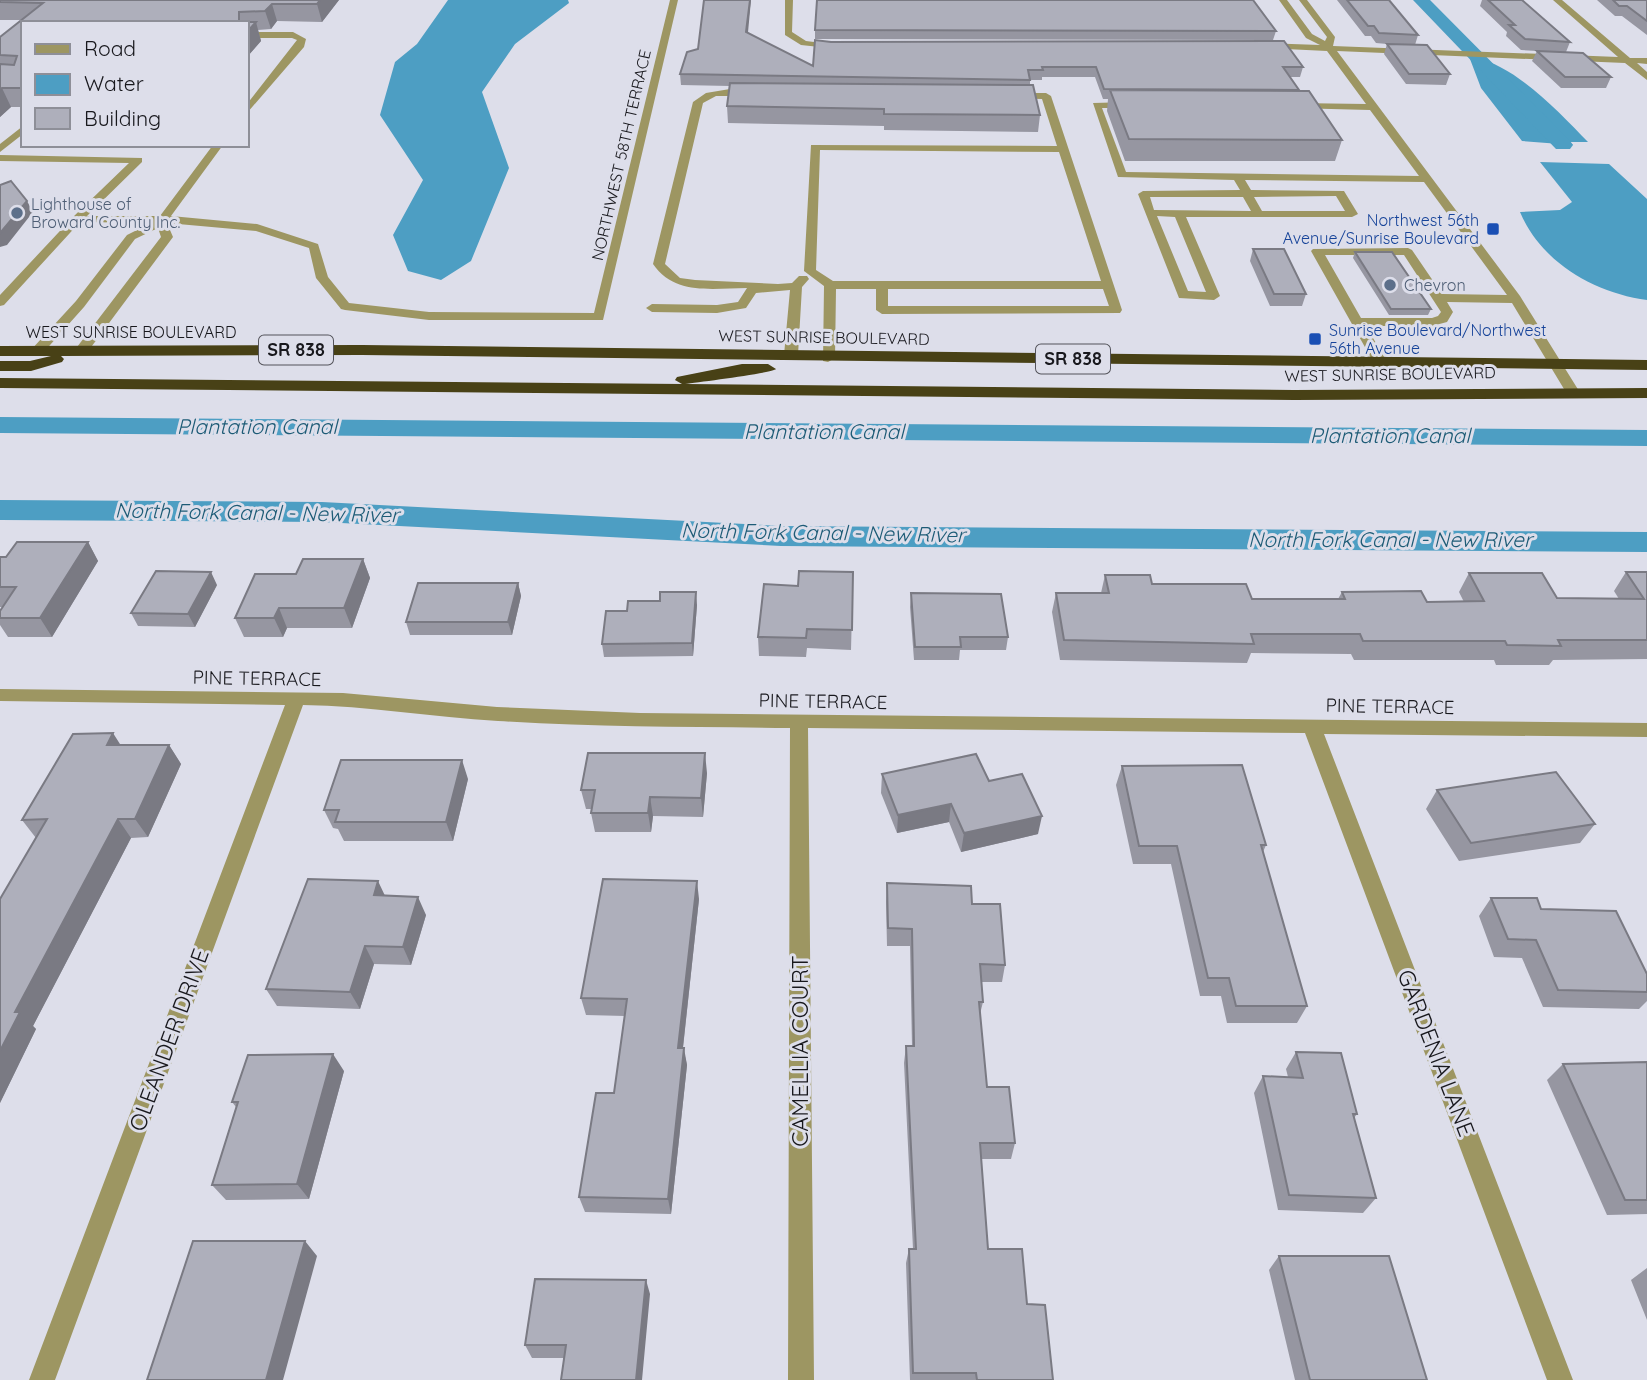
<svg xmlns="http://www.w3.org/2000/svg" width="1647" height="1380" font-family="Quicksand,sans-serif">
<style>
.water{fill:#4d9ec3}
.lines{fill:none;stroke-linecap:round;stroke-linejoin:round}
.canal{fill:#4d9ec3;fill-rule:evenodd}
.minor{fill:#9d9662;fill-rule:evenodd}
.highway{fill:#484116;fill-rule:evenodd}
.wall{fill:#9696a1}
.shaded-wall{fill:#7a7a83}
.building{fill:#aeafbb;stroke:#7a7a83;stroke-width:2}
.service-dot{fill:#5c6f8a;stroke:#dddeea;stroke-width:2.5}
.transit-dot{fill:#1a4fb4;stroke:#dddeea;stroke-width:2.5}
.labels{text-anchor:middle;stroke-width:6;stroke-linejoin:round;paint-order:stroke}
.far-street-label{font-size:16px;fill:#18181d;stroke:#dddeea}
.far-service-label{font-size:16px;fill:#4e5e75;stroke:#dddeea;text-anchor:start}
.far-transit-label{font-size:16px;fill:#164399;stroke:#dddeea;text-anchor:end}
.shield{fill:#dddeea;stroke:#53535a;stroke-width:2}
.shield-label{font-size:18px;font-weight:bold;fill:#18181d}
.street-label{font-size:19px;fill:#18181d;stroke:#dddeea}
.water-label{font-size:21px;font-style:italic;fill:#1d5b76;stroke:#dddeea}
.near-street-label{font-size:23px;fill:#18181d;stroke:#dddeea}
</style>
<rect width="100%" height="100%" fill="#dddeea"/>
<path class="water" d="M448,0H568L569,3L515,44L482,92L509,168L471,261L441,280L408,271L393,235L423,180L380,115L395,62L417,44Z
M1476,58C1516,66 1560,113 1588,142H1570L1573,145L1522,141L1481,88L1470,59Z
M1540,162L1609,164L1647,199V300C1594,293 1541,262 1520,212L1560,210L1572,202Z"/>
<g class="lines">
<path class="canal" d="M1413,0H1430L1570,141L1573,145L1570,149H1556Z
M0,417L1647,430V446L0,433Z
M0,500L322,502L781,526L1647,532V552L781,546L322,522L0,520Z"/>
<path class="minor" d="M670,0H678L603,320H429L345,310L341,309L316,278L309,248L256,231L167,223L173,237L86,354H76L74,351L161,237L158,228L135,239L84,307L42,354H32L30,351L76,301L127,235L151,223L80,222L4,305L0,306V295L73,217L129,163L0,161V155L142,158V162L87,216H160L213,145H223L171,216L257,224L318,244L328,277L349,303L429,312L594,313Z
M785,0H793L792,32L806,41L838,45V49L801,45L785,35Z
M1279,0H1287L1312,34L1325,41L1327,37L1299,0H1307L1335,37L1333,46L1618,57L1553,0H1562L1630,58H1647V64L1637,63L1647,72V80L1625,63L1337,51L1520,296L1579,391L1577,394H1567L1512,303L1447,302L1453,312L1447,322L1432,326H1366L1387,362L1385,365H1375L1311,251L1313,249L1408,248L1412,250L1442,294L1507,295L1424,182L1245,180L1251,190L1344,191L1358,214L1352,217H1186L1220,296L1214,300L1179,298L1138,194L1143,191L1240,190L1234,180L1118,177L1093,103L1131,102L1136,105L1131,108H1102L1126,172L1419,176L1370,110L1292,108L1290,106L1295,103L1366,104L1327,51L1263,48L1266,43L1320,45L1306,38ZM1336,196L1345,211H1262L1254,197ZM1150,197H1243L1251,211L1154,210ZM1157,216L1175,217L1206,292L1188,291ZM1325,255H1404L1441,312L1438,316L1432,318H1361Z
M247,32H293L306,39L304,47L247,113V104L297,40L292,38H247Z
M730,89L756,93L751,96H716L703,103L665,264L680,278L695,280L778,284L792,283L799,276H807L809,279L802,287L798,355L791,359L784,355L790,290L756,293L746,308L717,313L652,312L646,308L652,304L717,305L738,302L747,288C713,288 675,296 653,264L693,102L706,93Z
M1013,93H1046L1051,96L1122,310L1120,313L882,314L876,310V289H836L835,358L828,362L823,361L824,286L804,271L811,145L1057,146L1042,99L1010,98V94ZM820,150L1059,152L1101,281H833L816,270ZM888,289H1103L1109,306H888Z
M23,126V134L0,152V144Z
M0,689L343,693L497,707L640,713L1647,723V737L1324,734L1573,1380H1547L1305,733L808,728L814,1380H788L790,728C693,727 595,727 498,721C433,717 368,706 303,705L55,1380H29L285,705L0,701Z"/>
<path class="highway" d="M362,345L1647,360V370L362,355L61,356L64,359L62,362L31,371H0V361H30L51,356H0V346Z
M742,364H768L776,369C772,373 699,382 685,384L1294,390L1647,388V398L1294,400L0,388V378L682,384L675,380L677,377Z"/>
</g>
<path class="wall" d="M0,0H339L322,22L277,21L271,29L258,30L261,41L247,57V23H23V107H11L0,117V37L21,20H0Z
M1337,0H1389L1418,35L1415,45L1450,74L1446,85L1406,84L1384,54L1387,44L1376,43L1371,36H1365Z
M1482,0H1522L1570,42L1566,52L1611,77L1606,88H1561L1532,61L1537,51L1521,50L1506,36L1507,32L1480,6Z
M1597,0H1647V35L1622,16H1615Z
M815,30L1276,31L1273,40L815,39Z
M748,33L813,66L831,42L1303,67L1300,77H1290L1298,91L1342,140L1335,161H1125L1107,111L1108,99H1103L1095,77H1042V80H1030V85L1040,115L1038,132L884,130V126L728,123L727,106L730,86L681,85L680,74L698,49Z
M1253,249L1306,294L1302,306H1270L1250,261Z
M1355,252L1431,309L1428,315H1389L1353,258Z
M88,542L98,561L52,637H8L0,625V611L3,607H0V557H6Z
M363,559L370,578L352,628H287L283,637H244L235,618L296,574Z
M853,572L851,650L807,648L806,657L759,656L758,637L798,586Z
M1626,572H1647V659L1553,660L1549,665H1496L1494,660H1354L1351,654L1251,653L1247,663L1060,660L1052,612L1056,593H1101L1105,575L1152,584L1252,599H1338L1342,592L1427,602H1464L1459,592L1469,573L1557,598L1619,599L1614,591Z
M518,583L521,596L512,635H410L406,622Z
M217,585L195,627L138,626L131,613Z
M911,593L1008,637L1006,650H960L959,660H914L910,607Z
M697,605L693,656L604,657L602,644L627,611Z
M121,745H169L181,764L148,837L131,838L33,1026L36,1029L0,1103L36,838L22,820Z
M1122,766L1266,845L1263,852L1307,1006L1297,1023H1227L1221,996H1200L1171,864H1133L1116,785Z
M707,773L703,817L653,816L651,832H595L591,813L592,809H586L581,790Z
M882,774L989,781L1038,834L961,852L949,822L897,833L881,793Z
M468,779L453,841H344L338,829L333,828L324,810Z
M1437,790L1595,824L1580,843L1459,861L1426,809Z
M887,883L972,904L1005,965L1002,982H981L983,1002L980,1014L987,1087L1015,1143L1011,1159H981L988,1249L1027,1304L1053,1380H910L906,1263L909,1249H913L904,1063L906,1046H912L910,946H887L886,902Z
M385,895L426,915L411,965L374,964L360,1009L277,1006L266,989Z
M1491,898L1541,909L1647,974V1001L1639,1009L1543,1007L1522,958L1494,957L1479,916Z
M699,899L683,1048L687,1065L671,1214L585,1212L579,1197L614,1093L625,1016L586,1015L581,998Z
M1296,1052L1357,1114L1354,1118L1376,1198L1363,1213L1278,1210L1254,1093L1263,1076L1288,1077L1286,1069Z
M1647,1062V1214L1607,1215L1547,1080L1563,1064Z
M344,1071L309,1199L226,1200L212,1185L236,1107L232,1102Z
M1279,1256L1427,1380H1295L1269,1270Z
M1647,1268V1320L1631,1280Z
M650,1294L564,1358H532L525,1345Z"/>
<path class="shaded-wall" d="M320,0H339L322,22L317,4Z
M750,0H751L747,43L746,32Z
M272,4L277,21L271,29L265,11Z
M256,22L261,41L247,57V32Z
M2,88L11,107L0,117V90Z
M27,201L33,212L7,245L0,247V233Z
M88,542L98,561L52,637L40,618Z
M363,559L370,578L352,628L344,608Z
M211,572L217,585L195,627L188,614Z
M518,583L521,596L512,635L508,622Z
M696,592L697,605L693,656L692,643Z
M279,608L287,628L283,637L274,618Z
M113,733L125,752L107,745Z
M169,745L181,764L148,837L135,819Z
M705,753L707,773L703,817L701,798Z
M462,760L468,779L453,841L446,822Z
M650,797L653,816L651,832L648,813Z
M951,804L949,822L897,833L898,815Z
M1042,816L1038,834L961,852L964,833Z
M118,819L131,838L33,1026L36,1029L0,1103V1051L15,1012Z
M378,881L387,900L374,895Z
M697,881L699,899L681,1065L678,1048Z
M418,897L426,915L411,965L403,947Z
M365,946L374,964L360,1009L350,992Z
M684,1048L687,1065L671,1214L668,1199Z
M333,1054L344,1071L309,1199L297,1184Z
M305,1241L317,1256L283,1380H266Z
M646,1280L650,1294L642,1380H636Z"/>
<path class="building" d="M0,0H320L317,4H272L265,11L239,12V22H256L247,32V23H23V88H2L0,90V64L14,65L17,56L0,55V37L43,3L0,2Z
M704,0H750L746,32L813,66L815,40L831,42L1284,41L1303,67H1283L1299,90L1104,89L1096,67H1042L1043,70H1028L1030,80L680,74L687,52L698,49Z
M817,0H1253L1276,31L815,30Z
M1347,0H1389L1418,35L1379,33L1374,26H1368Z
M1488,0H1522L1570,42L1525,39L1509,25H1515Z
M1613,0H1647V21L1627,6H1619Z
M1387,44L1427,45L1450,74H1409Z
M1537,51L1583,53L1611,77H1565Z
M730,83L1033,85L1040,115L884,114V109L727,106Z
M1110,90L1309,91L1342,140L1129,139Z
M11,181L27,201L0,233V185Z
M1253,249H1284L1306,294H1274Z
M1355,252H1392L1431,309H1391Z
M17,542H88L40,618H0V611L16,587H0V557H6Z
M303,559H363L344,608H279L274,618H235L255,574H296Z
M156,571L211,572L188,614L131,613Z
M799,571L853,572L852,630L807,629L806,638L758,637L764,584L798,586Z
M1626,572H1647V640H1558L1561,646L1507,645L1505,641H1363L1360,634H1251L1254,644L1064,640L1056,593H1109L1105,575H1150L1152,584H1246L1252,599H1345L1342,592L1421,591L1427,602L1484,601L1469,573H1542L1557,598L1644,599Z
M418,583H518L508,622H406Z
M660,592H696L692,643L602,644L606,611H627L628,601H660Z
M911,593L1001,594L1008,637H960L961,647H915Z
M113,733L107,745H169L135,819H118L15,1012H20L0,1051V899L47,819L22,820L73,734Z
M588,753H705L701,798L650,797L648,813H591L595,790H581Z
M976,754L989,781L1022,774L1042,816L964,833L951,804L898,815L882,774Z
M341,760H462L446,822H335L339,810H324Z
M1242,765L1266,845H1261L1307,1006H1236L1229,978H1208L1177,846H1139L1122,766Z
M1556,772L1595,824L1471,843L1437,790Z
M308,879L378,881L374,895L418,897L403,947L365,946L350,992L266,989Z
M603,879L697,881L678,1048H684L668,1199L579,1197L596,1093H614L627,999L581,998Z
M887,883L971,886L972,904H1000L1005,965L980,964L983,1002H979L987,1087H1009L1015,1143H980L988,1249H1022L1027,1304L1045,1305L1053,1380H977L976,1373H913L909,1249H916L906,1046H914L912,929L888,928Z
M1491,898H1537L1541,909L1616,911L1647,974V992L1558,990L1536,940L1508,939Z
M1296,1052L1341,1053L1357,1114H1353L1376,1198L1289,1195L1263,1076L1303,1078Z
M333,1054L297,1184L212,1185L238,1102H232L248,1055Z
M1647,1062V1200H1625L1563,1064Z
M193,1241H305L266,1380H147Z
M1279,1256H1389L1427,1380H1310Z
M535,1279L646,1280L636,1380H561L566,1345H525Z"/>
<g class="service-dot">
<circle cx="17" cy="213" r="7"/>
<circle cx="1390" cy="285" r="7"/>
</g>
<g class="transit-dot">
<rect x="1486" y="222" width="14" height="14" rx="3.5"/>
<rect x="1308" y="332" width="14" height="14" rx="3.5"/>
</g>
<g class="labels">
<g class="far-street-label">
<text transform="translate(621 155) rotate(-77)" y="6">NORTHWEST 58TH TERRACE</text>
<text x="131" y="338">WEST SUNRISE BOULEVARD</text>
<text transform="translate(824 337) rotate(1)" y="6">WEST SUNRISE BOULEVARD</text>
<text transform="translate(1390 374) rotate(-1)" y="6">WEST SUNRISE BOULEVARD</text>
</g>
<g class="far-service-label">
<text x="31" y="210">Lighthouse of<tspan x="31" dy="18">Broward County Inc.</tspan></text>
<text x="1404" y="291">Chevron</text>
</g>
<g class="far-transit-label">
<text x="1479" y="226">Northwest 56th<tspan x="1479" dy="18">Avenue/Sunrise Boulevard</tspan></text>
<text x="1329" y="336" text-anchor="start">Sunrise Boulevard/Northwest<tspan x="1329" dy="18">56th Avenue</tspan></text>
</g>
<g class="shield">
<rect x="259" y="335.5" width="74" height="29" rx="5"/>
<rect x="1036" y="344.5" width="74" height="29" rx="5"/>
</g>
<g class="shield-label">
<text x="296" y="356">SR 838</text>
<text x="1073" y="365">SR 838</text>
</g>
<g class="street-label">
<text transform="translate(257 678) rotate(1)" y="7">PINE TERRACE</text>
<text transform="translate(823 701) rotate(1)" y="7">PINE TERRACE</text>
<text transform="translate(1390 706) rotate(1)" y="7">PINE TERRACE</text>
</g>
<g class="water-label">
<text x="257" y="434">Plantation Canal</text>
<text x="824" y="439">Plantation Canal</text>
<text x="1390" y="443">Plantation Canal</text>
<text transform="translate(257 513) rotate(1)" y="7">North Fork Canal - New River</text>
<text transform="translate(823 533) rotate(1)" y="7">North Fork Canal - New River</text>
<text x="1390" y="547">North Fork Canal - New River</text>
</g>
<g class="near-street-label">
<text transform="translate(169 1040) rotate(-70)" y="8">OLEANDER DRIVE</text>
<text transform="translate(800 1051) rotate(-90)" y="8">CAMELLIA COURT</text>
<text transform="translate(1436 1053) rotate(69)" y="8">GARDENIA LANE</text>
</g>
</g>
<rect x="21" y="21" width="228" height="126" fill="#dddeea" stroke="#8e8f98" stroke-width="2"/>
<rect x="35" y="44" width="35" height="10" fill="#9d9662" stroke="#8e8f98" stroke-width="2"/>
<text x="84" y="56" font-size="21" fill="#18181d">Road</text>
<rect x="35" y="74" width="35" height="21" fill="#4d9ec3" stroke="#8e8f98" stroke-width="2"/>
<text x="84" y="91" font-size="21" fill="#18181d">Water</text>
<rect x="35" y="108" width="35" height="21" fill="#aeafbb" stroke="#8e8f98" stroke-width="2"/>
<text x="84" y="126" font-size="21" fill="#18181d">Building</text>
</svg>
